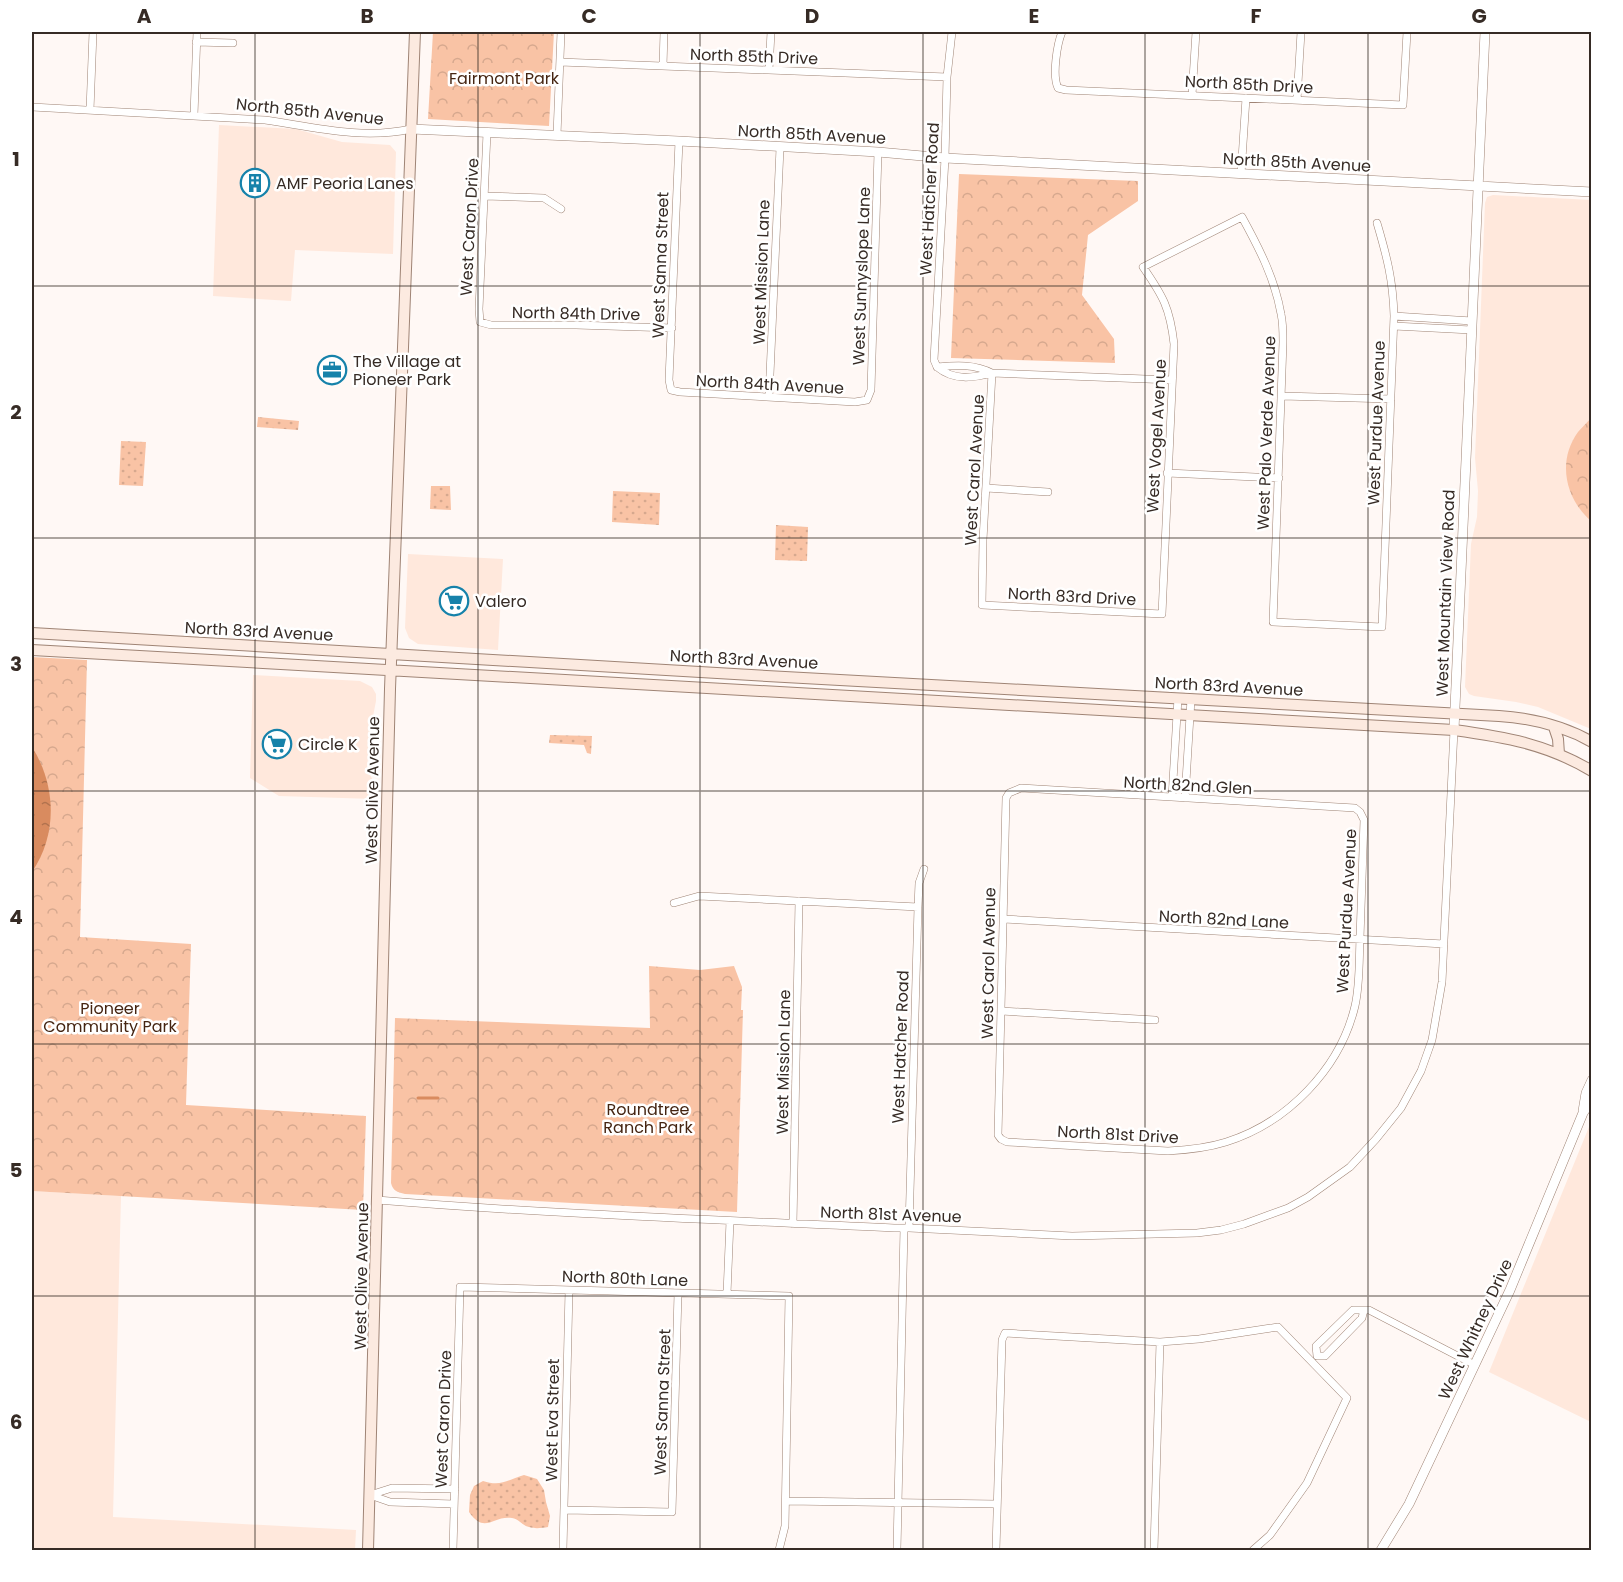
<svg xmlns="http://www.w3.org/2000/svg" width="1623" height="1582" font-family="Poppins,sans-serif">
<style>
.built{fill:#ffe8dc}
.grass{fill:url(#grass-dots)}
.park{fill:url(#park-crowns)}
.water{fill:url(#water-ripples)}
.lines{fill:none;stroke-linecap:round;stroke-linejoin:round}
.stream{stroke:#d98b5f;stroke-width:3}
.minor-casing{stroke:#9f8475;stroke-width:8}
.tertiary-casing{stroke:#9f8475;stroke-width:10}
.secondary-casing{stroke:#9f8475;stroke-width:12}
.minor{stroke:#fff;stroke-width:7}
.tertiary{stroke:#fff;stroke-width:9}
.secondary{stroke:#fceae0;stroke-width:10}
.grid{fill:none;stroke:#362b25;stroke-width:1.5;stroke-opacity:0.55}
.labels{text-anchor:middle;stroke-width:5;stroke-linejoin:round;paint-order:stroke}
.street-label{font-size:16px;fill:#362b25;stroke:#fff}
.park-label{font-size:16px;fill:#452512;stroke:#fff}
.poi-label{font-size:16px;fill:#362b25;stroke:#fff;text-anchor:start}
.neatline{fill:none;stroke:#362b25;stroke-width:2}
.grid-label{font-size:20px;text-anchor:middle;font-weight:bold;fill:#362b25}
</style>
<defs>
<pattern id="grass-dots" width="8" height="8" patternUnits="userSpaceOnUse" patternTransform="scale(1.5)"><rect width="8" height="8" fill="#f9c3a5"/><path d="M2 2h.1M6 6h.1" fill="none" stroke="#d6a88e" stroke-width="1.8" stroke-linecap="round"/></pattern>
<pattern id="park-crowns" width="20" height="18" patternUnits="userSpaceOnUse" patternTransform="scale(1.5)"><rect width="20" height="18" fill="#f9c3a5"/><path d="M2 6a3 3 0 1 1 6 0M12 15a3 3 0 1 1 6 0" fill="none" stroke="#d6a88e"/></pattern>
<pattern id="water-ripples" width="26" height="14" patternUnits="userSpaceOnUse" patternTransform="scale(1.5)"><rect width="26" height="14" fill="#d98b5f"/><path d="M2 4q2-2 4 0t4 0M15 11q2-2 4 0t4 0" fill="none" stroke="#b1724e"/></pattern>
</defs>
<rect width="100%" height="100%" fill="#fff8f5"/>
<path class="built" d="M219,125L296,129L342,142L390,145L396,152L393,254L295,250L291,301L213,296Z
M1493,195L1591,200V729L1538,707L1516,702L1474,696L1469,694L1465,687L1471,544L1477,517L1478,491L1475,458L1485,203L1487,197Z
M408,554L503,559L498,650L418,644L409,638L405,628Z
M253,675L360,681L372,687L376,694V701L370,732L367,768L374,783V799L279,796L250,778Z
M1591,1122V1422L1489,1372Z
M32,1191L121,1196L113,1517L356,1530L355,1550H32Z"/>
<path class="grass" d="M258,417L299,421L298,430L257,427Z
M121,441L146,442L143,486L119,485Z
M431,486H450L451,510L430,509Z
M613,491L660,493L659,525L612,522Z
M776,525L808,527L807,561L775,560Z
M550,735L592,736L591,754L587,753L584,745L549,743Z
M524,1475L537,1479L544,1490L546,1502L550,1516L548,1527C542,1528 535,1529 529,1527C523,1526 519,1519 512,1518C493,1515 485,1535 469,1512L470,1495L474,1486L483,1481C501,1487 507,1480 524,1475Z"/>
<path class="park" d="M433,32H554L549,126L428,119Z
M959,174L1138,181V201L1088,235L1082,295L1114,339L1115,363L951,358Z
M1591,418V521C1565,498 1557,461 1578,432C1582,427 1587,423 1591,418Z
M32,657L87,660L80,937L191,944L186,1105L366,1116L363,1210L32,1191Z
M649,966L700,970L734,966L742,987L741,1010H743L737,1212L405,1194C397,1192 393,1191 391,1183L395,1018L650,1028Z"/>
<path class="water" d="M32,747C56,785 58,834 32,872Z"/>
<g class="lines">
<path class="stream" d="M418,1098H438"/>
<g class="minor-casing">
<path id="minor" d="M1062,32C1057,44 1052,76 1058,88L1066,90L1403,105L1407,32
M196,42L233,43
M560,62L947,77
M663,66L664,32
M769,70L771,32
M1192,95L1196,32
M1297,100L1301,32
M32,107L265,120C313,127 362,140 411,129
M90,110L93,32
M194,115L197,32
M487,133L479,309L480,322L491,325H576L672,328
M557,135L561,32
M679,141L669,380L671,390L680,392L855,402L867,400L871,390L878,152
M1241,174L1246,98
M484,196L544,198L561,209
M1394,316L1472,321
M1394,326L1471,330
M937,367L934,360L945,158L947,77L952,32
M937,367C954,381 973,378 992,373L1172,380
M937,367C956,365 975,364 992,373
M992,373L983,540L982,605L1162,614L1174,344C1170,308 1163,296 1143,267L1242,217C1259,248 1275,279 1281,314C1283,323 1283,333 1283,342L1273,622L1382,627L1394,316C1393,280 1387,257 1377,223
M1282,396L1391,399
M769,397L780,148
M1167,473L1279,478
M986,488L1048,492
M1021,788L1355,808L1360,812L1364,820C1363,859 1361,899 1360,938C1359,960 1360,984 1355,1006C1340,1069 1287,1123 1226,1142C1207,1148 1187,1150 1168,1151L1007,1142L1001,1139L998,1135L1006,798L1009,793Z
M1172,797L1178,698
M1185,798L1191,699
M674,903L699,896L918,907
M1003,919L1444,944
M1001,1011L1155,1020
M377,1200C549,1214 722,1220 894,1228H909L1072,1236L1197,1233L1221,1230L1244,1224L1288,1208L1308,1197L1350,1167L1376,1139L1401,1108L1421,1071L1432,1040L1442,982L1454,730
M793,1224L799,901
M909,1228L918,907L919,883L924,869
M727,1294L730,1221
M1364,1310L1362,1318L1325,1356H1317L1316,1346L1353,1310H1369L1475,1365
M370,1495L392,1488L455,1489
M370,1495L390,1502L454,1504
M786,1501L997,1504
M564,1510L672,1512L678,1293
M453,1550L460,1287L789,1296L785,1526L779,1550
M563,1550L569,1290
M897,1550L904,1228
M996,1550L1002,1340L1005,1333L1160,1342L1199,1339L1278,1327L1347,1398L1307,1483L1270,1535L1253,1550
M1154,1550L1160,1342"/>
</g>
<g class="tertiary-casing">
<path id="tertiary" d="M411,129L679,141L878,152L945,158L1592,192
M1454,730L1485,32
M1583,1111L1586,1093L1592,1080
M1381,1550L1409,1504L1510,1290L1583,1113L1592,1100"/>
</g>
<g class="secondary-casing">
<path id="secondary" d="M32,633L785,677L1499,716C1530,718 1564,726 1592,742
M32,650L1454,730C1505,737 1547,744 1592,771
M1554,727L1558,739L1559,754
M368,1550L390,689L415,32"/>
</g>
<use href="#minor" class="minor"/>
<use href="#tertiary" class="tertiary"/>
<use href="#secondary" class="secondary"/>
</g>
<path class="grid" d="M255,32V1550M478,32V1550M700,32V1550M923,32V1550M1145,32V1550M1368,32V1550M32,286H1592M32,538H1592M32,791H1592M32,1044H1592M32,1296H1592"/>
<defs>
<g id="building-ring" transform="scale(1.5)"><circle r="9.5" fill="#fff" stroke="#1682aa" stroke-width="1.5"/><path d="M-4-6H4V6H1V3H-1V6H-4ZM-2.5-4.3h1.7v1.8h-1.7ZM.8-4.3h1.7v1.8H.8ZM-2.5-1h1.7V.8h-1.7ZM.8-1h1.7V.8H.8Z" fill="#1682aa"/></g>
<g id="office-ring" transform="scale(1.5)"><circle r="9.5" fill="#fff" stroke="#1682aa" stroke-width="1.5"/><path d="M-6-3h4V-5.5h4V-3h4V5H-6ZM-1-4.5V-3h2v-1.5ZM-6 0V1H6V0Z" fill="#1682aa"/></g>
<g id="supermarket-ring" transform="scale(1.5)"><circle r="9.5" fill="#fff" stroke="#1682aa" stroke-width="1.5"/><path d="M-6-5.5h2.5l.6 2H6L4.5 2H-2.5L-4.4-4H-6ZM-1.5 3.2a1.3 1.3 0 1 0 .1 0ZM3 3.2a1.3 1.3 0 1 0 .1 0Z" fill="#1682aa"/></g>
</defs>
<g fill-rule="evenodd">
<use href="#building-ring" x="255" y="183"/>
<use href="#office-ring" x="332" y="370"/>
<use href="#supermarket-ring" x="454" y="601"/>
<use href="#supermarket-ring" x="277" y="744"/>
</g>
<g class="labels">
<g class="street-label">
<text transform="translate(754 56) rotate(2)" y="6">North 85th Drive</text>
<text transform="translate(1249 84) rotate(3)" y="6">North 85th Drive</text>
<text transform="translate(310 111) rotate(6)" y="6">North 85th Avenue</text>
<text transform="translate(812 134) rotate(3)" y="6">North 85th Avenue</text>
<text transform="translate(1297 162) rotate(3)" y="6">North 85th Avenue</text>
<text transform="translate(929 199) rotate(-87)" y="6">West Hatcher Road</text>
<text transform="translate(469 227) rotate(-87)" y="6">West Caron Drive</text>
<text transform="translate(660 265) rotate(-88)" y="6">West Sanna Street</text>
<text transform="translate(761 272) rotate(-88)" y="6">West Mission Lane</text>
<text transform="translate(861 276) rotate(-88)" y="6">West Sunnyslope Lane</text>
<text transform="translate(576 313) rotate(1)" y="6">North 84th Drive</text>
<text transform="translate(770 384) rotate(3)" y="6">North 84th Avenue</text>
<text transform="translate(1376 423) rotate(-88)" y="6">West Purdue Avenue</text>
<text transform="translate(1266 433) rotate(-88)" y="6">West Palo Verde Avenue</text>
<text transform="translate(1156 436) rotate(-87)" y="6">West Vogel Avenue</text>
<text transform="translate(974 470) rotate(-87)" y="6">West Carol Avenue</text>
<text transform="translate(1445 593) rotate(-88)" y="6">West Mountain View Road</text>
<text transform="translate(1072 596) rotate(3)" y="6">North 83rd Drive</text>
<text transform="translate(259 631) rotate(3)" y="6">North 83rd Avenue</text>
<text transform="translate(744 659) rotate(3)" y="6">North 83rd Avenue</text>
<text transform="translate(1229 686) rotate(3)" y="6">North 83rd Avenue</text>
<text transform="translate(1188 785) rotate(3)" y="6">North 82nd Glen</text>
<text transform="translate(372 790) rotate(-89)" y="6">West Olive Avenue</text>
<text transform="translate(1346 911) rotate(-87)" y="6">West Purdue Avenue</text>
<text transform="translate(1224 919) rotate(3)" y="6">North 82nd Lane</text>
<text transform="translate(988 963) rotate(-89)" y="6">West Carol Avenue</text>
<text transform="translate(900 1047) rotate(-88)" y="6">West Hatcher Road</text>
<text transform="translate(783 1062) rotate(-89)" y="6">West Mission Lane</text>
<text transform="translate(1118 1134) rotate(3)" y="6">North 81st Drive</text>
<text transform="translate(891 1214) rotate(2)" y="6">North 81st Avenue</text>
<text transform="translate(361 1276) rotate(-89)" y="6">West Olive Avenue</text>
<text transform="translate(625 1278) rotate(2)" y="6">North 80th Lane</text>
<text transform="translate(1475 1329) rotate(-65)" y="6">West Whitney Drive</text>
<text transform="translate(662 1402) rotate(-88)" y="6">West Sanna Street</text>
<text transform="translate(443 1419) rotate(-88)" y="6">West Caron Drive</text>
<text transform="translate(552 1420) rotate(-89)" y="6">West Eva Street</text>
</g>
<g class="park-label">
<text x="504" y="84">Fairmont Park</text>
<text x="110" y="1014">Pioneer<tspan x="110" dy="18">Community Park</tspan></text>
<text x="648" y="1115">Roundtree<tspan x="648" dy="18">Ranch Park</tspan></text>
</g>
<g class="poi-label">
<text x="276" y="189">AMF Peoria Lanes</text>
<text x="353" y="367">The Village at<tspan x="353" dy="18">Pioneer Park</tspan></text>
<text x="475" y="607">Valero</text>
<text x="298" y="750">Circle K</text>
</g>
</g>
<rect width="1623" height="1582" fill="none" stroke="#ffffff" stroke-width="66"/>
<rect x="33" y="33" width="1557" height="1516" class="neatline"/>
<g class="grid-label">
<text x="144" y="23">A</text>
<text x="367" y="23">B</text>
<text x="589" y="23">C</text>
<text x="812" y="23">D</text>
<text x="1034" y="23">E</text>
<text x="1256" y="23">F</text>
<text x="1479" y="23">G</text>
<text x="16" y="166">1</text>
<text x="16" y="419">2</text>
<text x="16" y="671">3</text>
<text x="16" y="924">4</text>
<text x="16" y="1177">5</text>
<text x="16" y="1429">6</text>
</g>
</svg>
